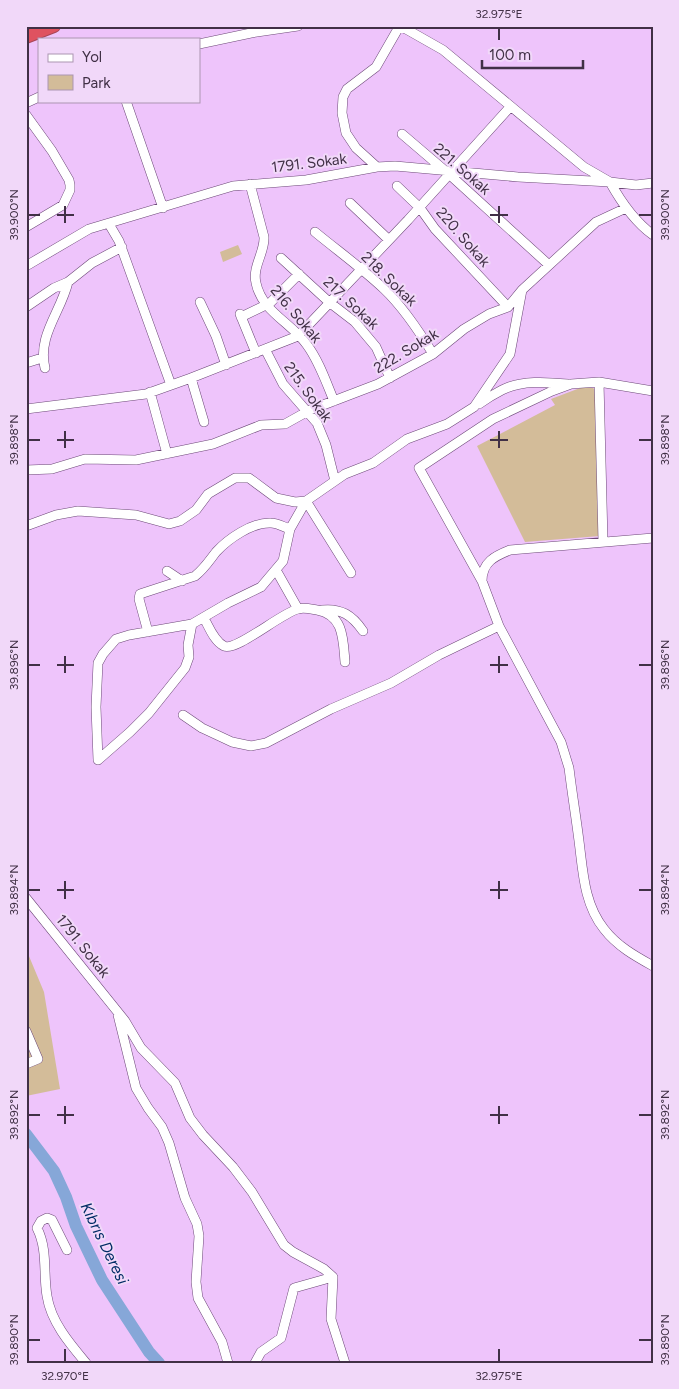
<svg xmlns="http://www.w3.org/2000/svg" width="679" height="1389" font-family="Figtree,sans-serif">
<style>
.green{fill:#d3bc99}
.lines{fill:none;stroke-linecap:round;stroke-linejoin:round}
.river{stroke:#86a7d8;stroke-width:12}
.minor-casing{stroke:#6d4978;stroke-width:10}
.highway-casing{stroke:#a84657;stroke-width:14}
.minor{stroke:#fff;stroke-width:9}
.highway{stroke:#df5260;stroke-width:12}
.ticks{fill:none;stroke:#413046;stroke-width:2}
.labels{text-anchor:middle;stroke-width:4;stroke-linejoin:round;paint-order:stroke}
.street-label{font-size:15px;fill:#413046;stroke:#f1d8f9}
.water-label{font-size:16px;font-style:italic;fill:#012c65;stroke:#f1d8f9}
.neatline{fill:none;stroke:#413046;stroke-width:2}
.ticks-label{font-size:12px;text-anchor:middle;fill:#413046}
</style>
<rect width="100%" height="100%" fill="#eec4fb"/>
<path class="green" d="M238,245L242,254L223,262L220,252Z
M586,387L593,388L597,391L600,536L525,542L477,446L555,405L551,399L580,388Z
M26,949L44,992L60,1089L26,1096Z"/>
<g class="lines">
<path class="river" d="M26,1134L54,1171L66,1197L76,1226L102,1280L149,1352L159,1363"/>
<g class="minor-casing">
<path id="minor" d="M396,26L406,29L443,50L584,167L610,182L636,185L653,183
M199,44L251,33L298,26
M126,101L163,208
M26,103L39,97
M26,115L52,151L69,180L70,185V190L63,205L26,227
M402,134L450,175L549,265
M377,167L356,148L346,133L342,113L343,97L347,89L376,67L399,27
M250,184L264,237C265,252 252,267 256,283C262,312 291,322 307,345C319,361 326,382 334,401
M397,186L420,208L435,229L508,307
M350,203L389,240
M109,224L119,241L171,385
M315,232C338,251 363,269 384,289C404,308 419,331 433,354
M281,258L329,302L355,322L376,347L390,378
M26,266L89,229L233,186L306,180L377,167L395,166L518,177L610,182C621,202 634,221 653,235
M200,302L216,336L226,365
M26,307L54,288L68,282L92,263L122,247
M240,314L256,353
M241,317L270,303L299,274
M265,349L283,384L317,423L326,445L335,481
M26,363L42,358
M45,368C37,336 61,312 68,282
M191,378L204,422
M599,382L603,541
M150,392L167,454
M479,404C486,399 494,394 502,390C521,380 547,382 568,384
M26,409L146,394L191,378L298,336L408,220L510,107
M26,470L52,469L85,459L136,460L213,444L261,425L285,424L310,410L378,384L433,354L464,329L489,314L508,307L522,290L596,222L626,208
M306,501L351,573
M26,526L56,515L78,511L136,515L169,524L180,521L196,510L208,494L235,478H249L276,498L295,502L306,501
M653,538L510,550C495,556 482,562 482,581L499,626L561,742L569,768C572,793 576,817 579,841C583,872 584,904 604,929C617,946 635,956 653,966
M276,570L298,609
M167,571L182,581
M482,581L419,468L493,419L552,391L571,384L599,382L653,391
M322,610C341,608 352,615 363,631
M204,618C209,627 214,641 224,646C236,652 281,613 298,609C303,607 311,609 317,610C344,615 343,639 345,662
M148,632L139,599L140,594L195,576C204,569 209,561 216,552C228,539 252,522 271,523C277,523 284,527 290,529
M183,715L202,728L232,742L251,746L266,743L331,709L391,683L439,655L499,626
M98,760L96,707L98,663L103,654L116,639L129,635L192,624L228,603L261,587L283,561L290,529L306,501L345,474L373,463L407,439L447,424L474,407L510,354L522,290
M98,760L130,732L149,713L185,668L189,657L188,645L192,624
M26,898L125,1021L141,1048L175,1083L190,1118L203,1135L233,1167L252,1192L284,1245L293,1252L324,1269L333,1277L331,1319L345,1363
M118,1015L136,1088L148,1108L162,1127L169,1143L185,1198L197,1224L199,1236L196,1282L198,1298L222,1342L228,1363
M26,1031L38,1059L26,1064
M67,1250L52,1220L47,1218L41,1221L37,1228C48,1250 43,1273 47,1296C51,1322 70,1344 86,1363
M255,1363L261,1352L281,1338L294,1288L333,1277"/>
</g>
<g class="highway-casing">
<path id="highway" d="M26,37L54,26"/>
</g>
<use href="#minor" class="minor"/>
<use href="#highway" class="highway"/>
</g>
<path class="ticks" d="M499,28V40M65,206V223M499,206V223M28,215H40M57,215H74M490,215H508M639,215H652M65,431V448M499,431V448M28,440H40M57,440H74M490,440H508M639,440H652M65,656V673M499,656V673M28,665H40M57,665H74M490,665H508M639,665H652M65,881V899M499,881V899M28,890H40M57,890H74M490,890H508M639,890H652M65,1106V1124M499,1106V1124M28,1115H40M57,1115H74M490,1115H508M639,1115H652M28,1340H40M639,1340H652M65,1349V1362M499,1349V1362"/>
<g class="labels">
<g class="street-label">
<text transform="translate(309 163) rotate(-7)" y="5">1791. Sokak</text>
<text transform="translate(462 169) rotate(41)" y="5">221. Sokak</text>
<text transform="translate(463 237) rotate(49)" y="5">220. Sokak</text>
<text transform="translate(389 279) rotate(44)" y="5">218. Sokak</text>
<text transform="translate(351 303) rotate(43)" y="5">217. Sokak</text>
<text transform="translate(296 314) rotate(50)" y="5">216. Sokak</text>
<text transform="translate(406 351) rotate(-31)" y="5">222. Sokak</text>
<text transform="translate(308 392) rotate(54)" y="5">215. Sokak</text>
<text transform="translate(83 946) rotate(51)" y="5">1791. Sokak</text>
</g>
<g class="water-label">
<text transform="translate(105 1243) rotate(64)" y="6">Kıbrıs Deresi</text>
</g>
</g>
<rect width="679" height="1389" fill="none" stroke="#f1d8f9" stroke-width="55"/>
<rect x="38" y="38" width="162" height="65" fill="#f1d8f9" stroke="#ab95b1"/>
<rect x="48" y="54" width="25" height="8" fill="#ffffff" stroke="#ab95b1"/>
<text x="82" y="62" font-size="15" fill="#413046">Yol</text>
<rect x="48" y="75" width="25" height="15" fill="#d3bc99" stroke="#ab95b1"/>
<text x="82" y="88" font-size="15" fill="#413046">Park</text>
<path d="M482 60v8h101v-8" fill="none" stroke="#413046" stroke-width="2.5"/>
<text x="489" y="60" font-size="15" fill="#413046" stroke="#f1d8f9" stroke-width="4" paint-order="stroke">100 m</text>
<rect x="28" y="28" width="624" height="1334" class="neatline"/>
<g class="ticks-label">
<text x="499" y="18">32.975°E</text>
<text transform="translate(14 215) rotate(-90)" y="4">39.900°N</text>
<text transform="translate(665 215) rotate(-90)" y="4">39.900°N</text>
<text transform="translate(14 440) rotate(-90)" y="4">39.898°N</text>
<text transform="translate(665 440) rotate(-90)" y="4">39.898°N</text>
<text transform="translate(14 665) rotate(-90)" y="4">39.896°N</text>
<text transform="translate(665 665) rotate(-90)" y="4">39.896°N</text>
<text transform="translate(14 890) rotate(-90)" y="4">39.894°N</text>
<text transform="translate(665 890) rotate(-90)" y="4">39.894°N</text>
<text transform="translate(14 1115) rotate(-90)" y="4">39.892°N</text>
<text transform="translate(665 1115) rotate(-90)" y="4">39.892°N</text>
<text transform="translate(14 1340) rotate(-90)" y="4">39.890°N</text>
<text transform="translate(665 1340) rotate(-90)" y="4">39.890°N</text>
<text x="65" y="1380">32.970°E</text>
<text x="499" y="1380">32.975°E</text>
</g>
</svg>
